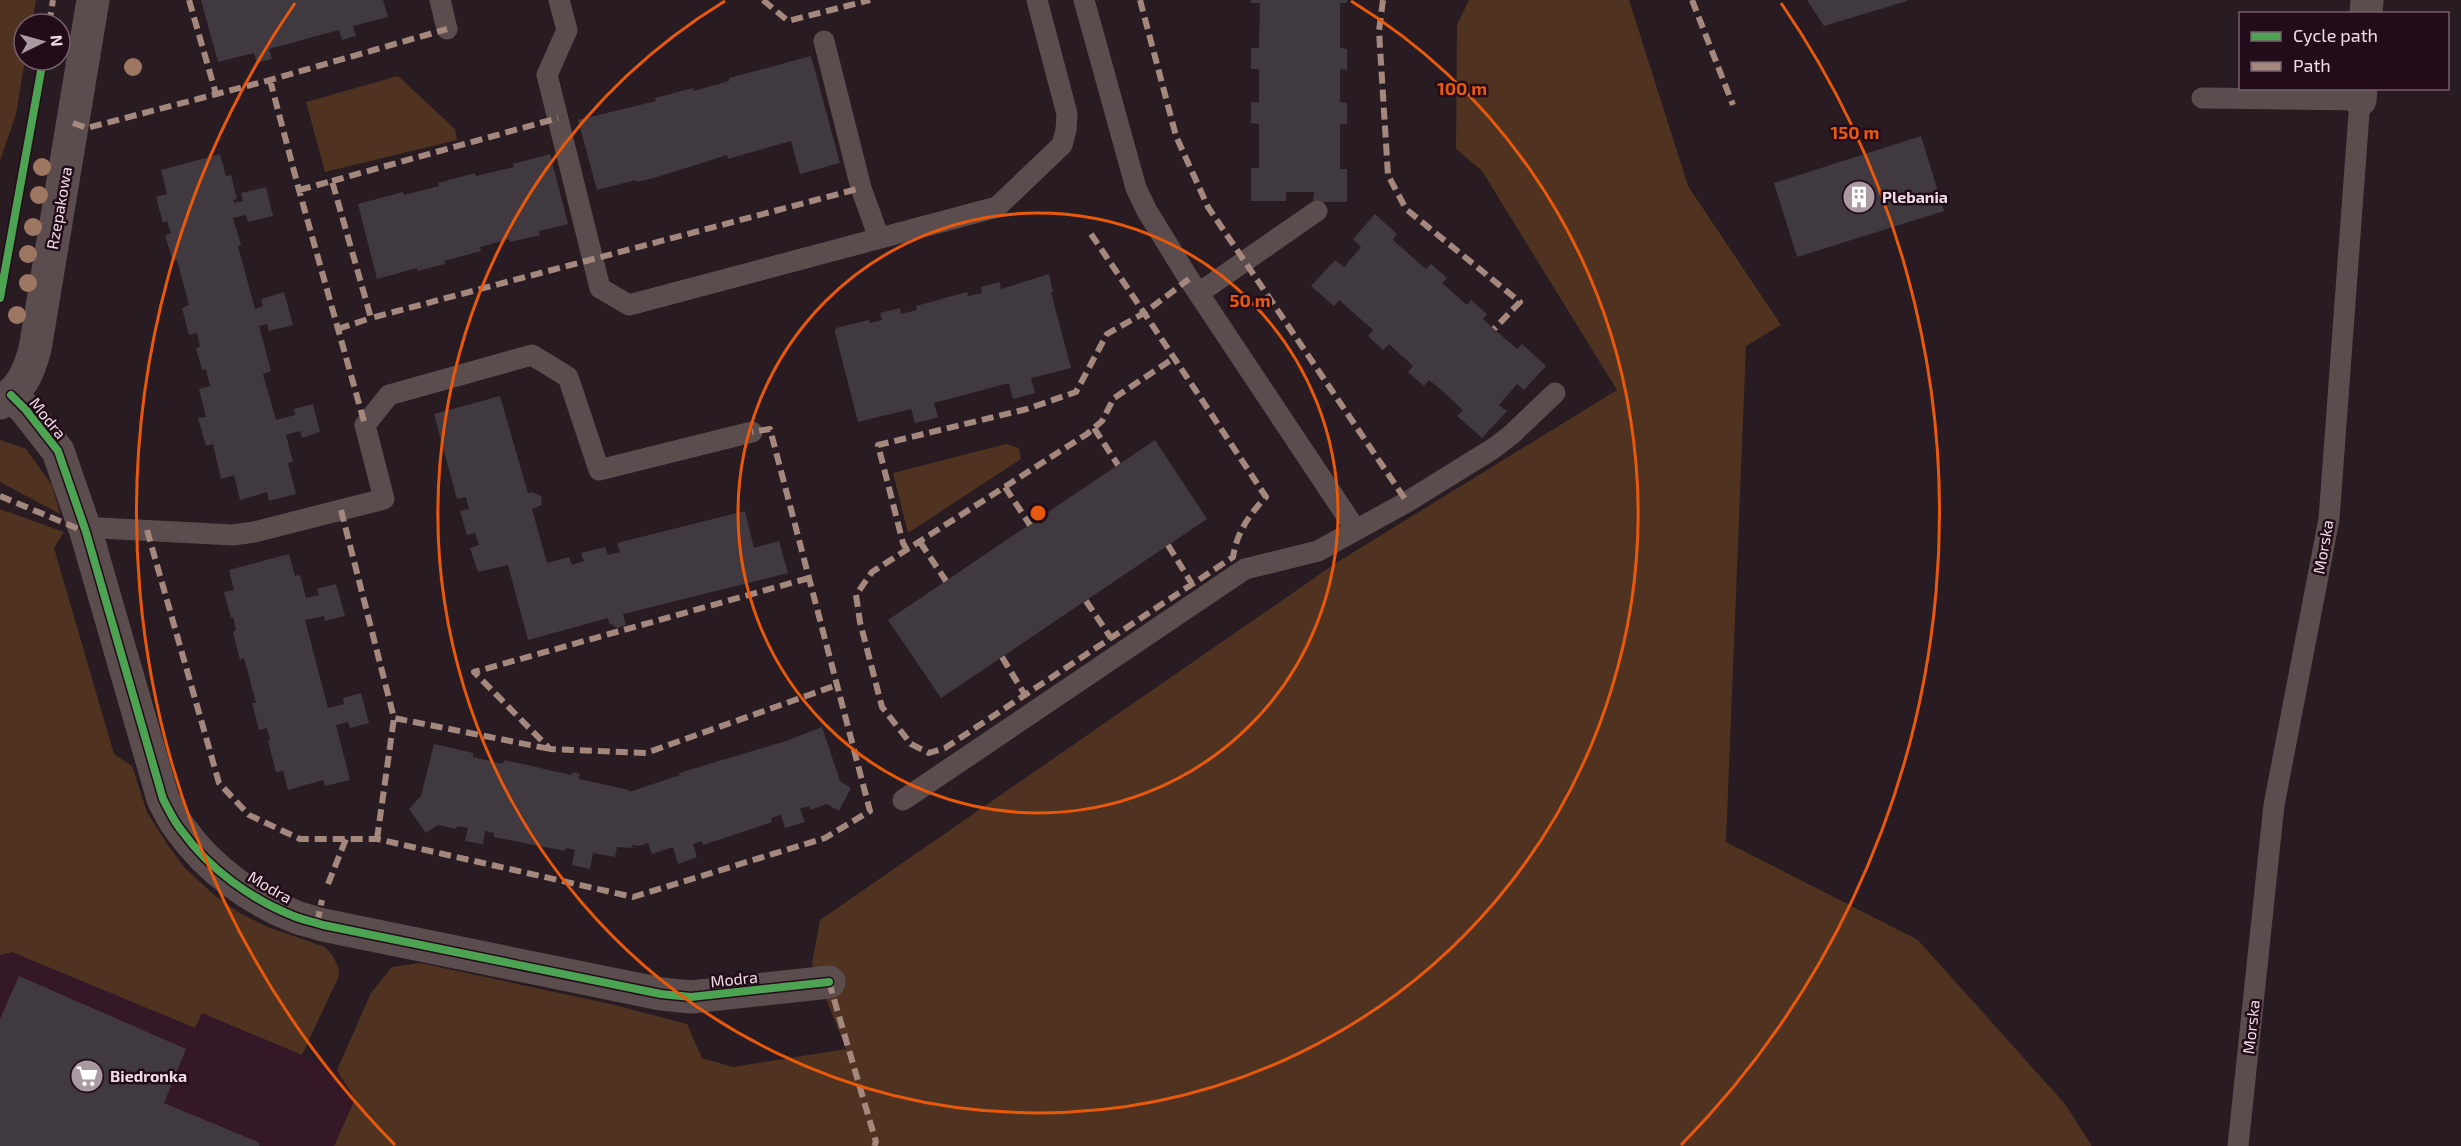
<svg xmlns="http://www.w3.org/2000/svg" width="2461" height="1146" font-family="'Exo 2',sans-serif">
<style>
.built{fill:#351828}
.green{fill:#4f3220}
.building{fill:#413940}
.lines{fill:none;stroke-linecap:round;stroke-linejoin:round}
.lane{stroke:#5b4d4d;stroke-width:21}
.street{stroke:#5b4d4d;stroke-width:33}
.quiet{stroke:#a5887d;stroke-width:6;stroke-dasharray:12 6;stroke-linecap:butt}
.cycleway-casing{stroke:#230c19;stroke-width:11}
.cycleway{stroke:#4ca352;stroke-width:8}
.tree{fill:#9e7762}
.ring{fill:none;stroke:#e8590c;stroke-width:3}
.labels{text-anchor:middle;stroke-width:5;stroke-linejoin:round;paint-order:stroke}
.poi-label{font-size:16px;font-weight:bold;fill:#efdde6;stroke:#230c19;text-anchor:start}
.street-label{font-size:16px;fill:#efdde6;stroke:#230c19}
.centre{fill:#e8590c;stroke:#230c19;stroke-width:3}
.ring-label{font-size:18px;text-anchor:middle;font-weight:bold;fill:#e8590c;stroke:#230c19;stroke-width:5;stroke-linejoin:round;paint-order:stroke}
</style>
<rect width="100%" height="100%" fill="#281b22"/>
<path class="built" d="M12,952L194,1028L201,1013L337,1070L355,1098L334,1146H0V955Z"/>
<path class="green" d="M0,0H36L32,24H24L25,60L16,114L0,161Z
M1469,0H1629L1688,186L1781,325L1746,346L1726,842L1918,940L2065,1104L2092,1146H334L355,1099L337,1070L371,993L392,967L420,963L611,1004L687,1024L702,1058L733,1067L846,1049L812,963L820,920L1336,563L1617,390L1482,171L1456,149L1457,25Z
M398,76L455,129L457,140L325,172L306,102Z
M0,440L26,449L52,485L60,514L0,482Z
M1006,444L1019,448L1021,459L908,533L893,473Z
M0,509L64,532L54,548L114,754L132,766L147,812L167,844L185,868L214,895L238,912L265,926L325,947L333,956L339,969L338,978L302,1055L202,1013L195,1028L12,952L0,955Z"/>
<path class="building" d="M201,0H383L388,17L353,26L356,36L342,40L339,30L269,49L272,59L257,63L254,53L218,62Z
M1251,0H1347V3H1340V48L1347,49V70L1340,69V102L1347,103V124H1340V169H1347V202H1313L1314,192H1286V201H1251V168H1259V124L1251,123V102H1259V69H1251V48H1259L1260,3H1251Z
M1807,0H1907V1L1824,26Z
M811,56L840,163L800,174L791,141L728,159L727,155L654,178L637,182L636,180L597,190L578,120L656,101L655,98L693,88L694,91L729,81V78Z
M1921,136L1944,211L1797,257L1774,183Z
M220,154L226,176L231,175L237,199L233,200L234,203L243,201L241,193L266,187L273,216L248,222L246,215L233,218L241,245L238,246L255,309L263,306L261,299L284,292L293,325L269,331L267,324L259,326L271,371L263,374L276,420L295,415L294,409L313,404L320,432L302,438L300,431L286,435L293,462L288,463L296,494L269,501L267,492L240,500L234,475L221,479L213,444L206,446L198,418L206,417L199,389L210,386L206,369L202,370L196,348L200,347L197,333L189,335L182,308L189,305L177,260L173,262L165,235L171,233L167,221L163,223L156,197L167,194L161,170Z
M550,154L568,224L539,231L540,235L510,242L509,239L480,247L481,251L444,261L445,264L418,271L417,268L377,279L358,204L403,192L404,195L439,186L438,183L475,173L476,176L514,167L513,164Z
M1375,214L1397,234L1393,240L1421,265L1426,269L1431,264L1447,278L1442,283L1467,305L1471,300L1487,314L1483,319L1494,329L1517,349L1522,344L1546,366L1524,390L1517,384L1499,405L1507,411L1482,438L1457,416L1463,410L1440,389L1429,380L1424,386L1408,372L1413,366L1389,344L1383,350L1368,336L1373,330L1339,300L1334,306L1311,286L1335,260L1344,267L1361,247L1353,239Z
M1049,274L1053,292H1051L1071,368L1031,378L1035,393L1013,399L1009,383L934,403L938,417L928,420L915,423L911,409L858,422L835,332L836,328L869,320L870,323L882,320L880,313L900,308L901,314L917,310L916,306L967,292L968,296L982,293L981,287L1000,282L1001,289Z
M500,396L528,493L532,492L541,496L542,505L532,509L547,563L569,557L572,565L584,561L581,553L605,547L608,555L620,552L617,543L745,511L754,548L779,541L788,573L623,614L626,625L617,628L609,623L608,618L528,640L508,565L478,572L470,548L479,545L475,533L467,535L460,511L469,509L466,497L457,499L434,414Z
M1155,440L1207,519L941,698L888,620Z
M289,554L295,576L300,575L306,598L319,595L317,589L336,584L345,616L325,621L324,616L305,620L328,708L344,704L343,698L361,693L369,723L350,728L348,722L336,725L350,780L325,786L323,780L288,790L283,771L276,772L268,741L270,740L267,728L259,730L252,703H256L244,658L240,660L233,632L236,630L233,617L231,618L224,592L234,590L229,570Z
M822,727L840,781L851,788L839,811L827,804L810,810L809,806L800,809L805,822L785,828L781,815L771,818L772,822L703,845L702,841L693,844L697,857L678,864L673,847L652,854L648,843L639,846L632,845L633,848L617,847L615,857L593,853L590,869L572,865L575,850L566,848L565,851L494,837V833L485,831L483,844L465,841L468,828L457,826L456,829L438,825L426,833L409,809L421,796L434,744L473,753V757L502,764L505,760L571,775L574,772L580,774L579,779L629,790V792L680,775L679,773L786,741Z
M19,976L186,1049L164,1103L260,1143L259,1146H0V1019Z"/>
<g class="lines">
<path class="lane" d="M440,0L447,29
M559,0L567,30L547,75L600,288L629,305L997,207L1062,145L1066,130L1067,114L1037,0
M1084,0L1136,188L1147,211L1189,279L1356,530L1407,502L1494,448L1511,435L1555,393
M824,41L861,188L879,238
M2202,98L2360,100L2329,519L2274,805L2238,1146
M1199,293L1317,211
M86,532L100,528L233,535L254,532L384,499L365,425L389,395L532,355L568,377L599,470L752,432
M903,800L1245,569L1318,551L1356,530"/>
<path class="street" d="M2366,14L2367,0
M2360,100L2361,88
M11,395L26,410L58,451L86,532L163,799C169,810 174,822 182,831C209,869 252,900 296,917C304,920 314,922 323,925L661,994L691,997L829,982
M0,403C22,388 28,374 35,349L93,0"/>
<path class="quiet" d="M189,0L216,94
M763,0L788,21L870,0
M1140,0L1176,136L1208,207L1407,502
M1383,0L1379,31L1388,175L1406,209L1520,302L1494,329
M1692,0L1733,105
M49,24L53,0
M270,80L299,190L365,425
M73,123L87,128L270,80L447,29
M332,181L558,118
M299,190L332,181L371,318L861,188
M1091,234C1150,321 1208,409 1266,497C1249,515 1237,532 1233,557L945,748L929,753L911,744L882,707L860,622L856,595L872,572L1087,434L1102,421L1114,398L1174,358
M338,329L371,318
M1094,428L1118,465
M1005,487L1030,525
M0,496L86,532
M341,510L394,718L550,749
M147,530L219,783L249,815L300,839H377L633,897L825,838L870,811L770,429L752,432
M920,542L946,581
M1168,545L1192,584
M907,550L903,543L878,445L1027,409L1076,392L1107,334L1144,313L1189,279
M809,578L474,672L550,749L646,753L837,685
M1086,601L1111,638
M1002,657L1025,695
M377,839L394,718
M328,884L346,839
M317,923L322,900
M829,982L876,1142L874,1146"/>
<g class="cycleway-casing">
<path id="cycleway" d="M0,298L43,60
M11,395L26,410L58,451L86,532L163,799C169,810 174,822 182,831C209,869 252,900 296,917C304,920 314,922 323,925L661,994L691,997L829,982"/>
</g>
<use href="#cycleway" class="cycleway"/>
</g>
<g class="tree">
<circle cx="133" cy="67" r="9"/>
<circle cx="42" cy="167" r="9"/>
<circle cx="39" cy="195" r="9"/>
<circle cx="33" cy="227" r="9"/>
<circle cx="28" cy="254" r="9"/>
<circle cx="28" cy="283" r="9"/>
<circle cx="17" cy="315" r="9"/>
</g>
<g class="ring">
<circle cx="1038" cy="513" r="300"/>
<path d="M1351 1A600 600 0 1 1 725 1"/>
<path d="M395 1145A901 901 0 0 1 295 3M1781 3A901 901 0 0 1 1681 1145"/>
</g>
<defs>
<g id="building-disc" transform="scale(1.725)"><circle r="9.5" fill="#a999a1" stroke="#230c19"/><path d="M-4-6H4V6H1V3H-1V6H-4ZM-2.5-4.3h1.7v1.8h-1.7ZM.8-4.3h1.7v1.8H.8ZM-2.5-1h1.7V.8h-1.7ZM.8-1h1.7V.8H.8Z" fill="#fff"/></g>
<g id="supermarket-disc" transform="scale(1.725)"><circle r="9.5" fill="#a999a1" stroke="#230c19"/><path d="M-6-5.5h2.5l.6 2H6L4.5 2H-2.5L-4.4-4H-6ZM-1.5 3.2a1.3 1.3 0 1 0 .1 0ZM3 3.2a1.3 1.3 0 1 0 .1 0Z" fill="#fff"/></g>
</defs>
<g fill-rule="evenodd">
<use href="#building-disc" x="1859" y="197"/>
<use href="#supermarket-disc" x="87" y="1076"/>
</g>
<g class="labels">
<g class="poi-label">
<text x="1882" y="203">Plebania</text>
<text x="110" y="1082">Biedronka</text>
</g>
<g class="street-label">
<text transform="translate(59 208) rotate(-80)" y="6">Rzepakowa</text>
<text transform="translate(48 418) rotate(51)" y="6">Modra</text>
<text transform="translate(2323 547) rotate(-80)" y="6">Morska</text>
<text transform="translate(270 887) rotate(30)" y="6">Modra</text>
<text transform="translate(734 979) rotate(-6)" y="6">Modra</text>
<text transform="translate(2251 1027) rotate(-84)" y="6">Morska</text>
</g>
</g>
<circle cx="1038" cy="513" r="9" class="centre"/>
<g class="ring-label">
<text x="1462" y="95">100 m</text>
<text x="1855" y="139">150 m</text>
<text x="1250" y="307">50 m</text>
</g>
<rect x="2239" y="12" width="210" height="78" fill="#230c19" stroke="#75606b" stroke-width="1.5"/>
<rect x="2251" y="32" width="30" height="9" fill="#4ca352" stroke="#75606b" stroke-width="1.5"/>
<text x="2293" y="42" font-size="18" fill="#efdde6">Cycle path</text>
<rect x="2251" y="62" width="30" height="9" fill="#a5887d" stroke="#75606b" stroke-width="1.5"/>
<text x="2293" y="72" font-size="18" fill="#efdde6">Path</text>
<g transform="translate(42 42) rotate(85)"><circle r="28" fill="#230c19" stroke="#75606b" stroke-width="1.5"/>
<path d="M0-4.5L10 22L0 15L-10 22Z" fill="#a999a1"/>
<text y="-9" font-size="16" font-weight="bold" text-anchor="middle" fill="#efdde6">N</text>
</g>
</svg>
